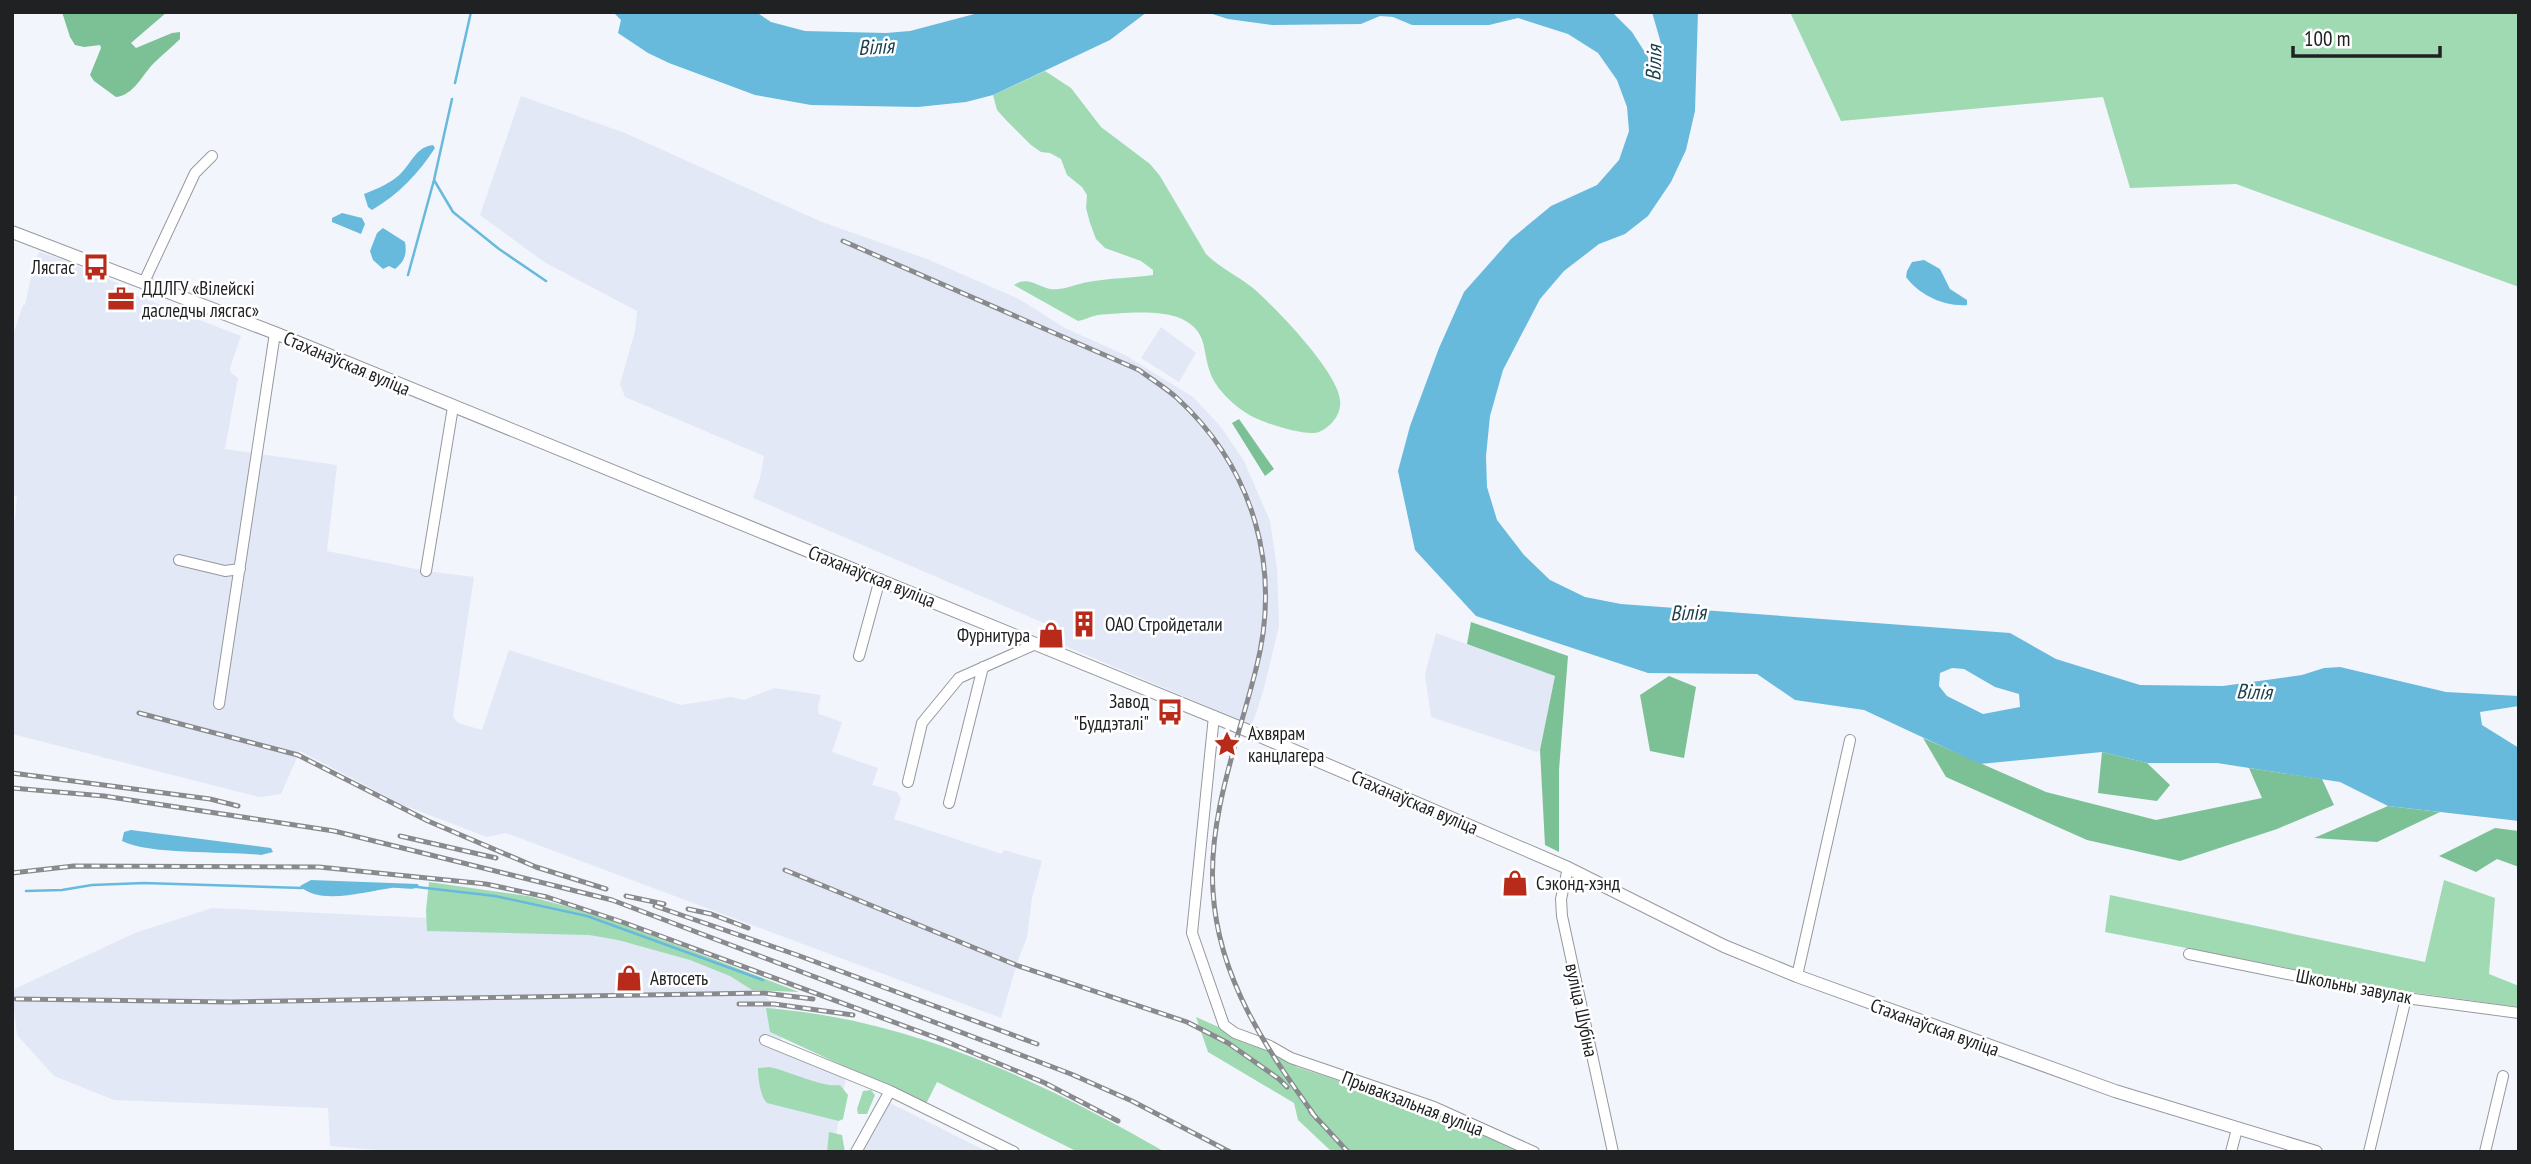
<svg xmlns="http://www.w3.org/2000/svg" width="2531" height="1164" font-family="'PT Sans Narrow',sans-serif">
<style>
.built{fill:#e2e8f6}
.green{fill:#a0dab3}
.forest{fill:#7cc195}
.water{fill:#68badd;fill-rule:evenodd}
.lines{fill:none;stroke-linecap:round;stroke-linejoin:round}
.stream{stroke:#68badd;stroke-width:2.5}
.minor-casing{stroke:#95989e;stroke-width:12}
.tertiary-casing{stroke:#95989e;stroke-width:14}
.minor{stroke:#fff;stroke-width:10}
.tertiary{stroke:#fff;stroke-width:12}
.rail-casing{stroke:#888a8e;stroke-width:5}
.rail{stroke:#fff;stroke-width:2.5;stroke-dasharray:8;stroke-linecap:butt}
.labels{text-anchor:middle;stroke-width:5;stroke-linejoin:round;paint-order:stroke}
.poi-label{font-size:19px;fill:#202123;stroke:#fff;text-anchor:start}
.street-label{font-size:19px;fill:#202123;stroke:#fff}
.water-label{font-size:21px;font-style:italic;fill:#1b404f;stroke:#fff}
</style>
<rect width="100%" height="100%" fill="#f2f5fc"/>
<path class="built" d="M521,96L625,133L822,222L927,259L1019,299L1065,328L1125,355L1193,397L1221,427L1244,461L1270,521L1277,568L1279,626L1263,692L1252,725L1060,644L1063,635L1052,631L1053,627L753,498L760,478L764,456L625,397L620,384L635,331L637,311L544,262L480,215Z
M39,252L62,259L119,284L117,288L241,336L230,368L231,373L238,378L225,449L337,465L327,551L426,571L474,577L453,716L458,723L482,730L509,650L681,705L731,697L744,700L774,688L821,695L818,705L819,714L842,722L832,752L878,768L872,785L897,792L901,799L894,819L1002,854L1004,850L1042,861L1032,898L1027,937L1018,960L1001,1018L506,833L487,837L403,805L300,751L281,794L259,797L12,734V521H15L17,496L12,495V338L23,305H25L34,263Z
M1161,327L1196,353L1179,382L1141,358Z
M1436,633L1555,676L1540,750L1537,752L1431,717L1425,674Z
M212,908L583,925L751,980L776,1008L784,1052L846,1078L833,1152H400L330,1146L328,1108L114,1100L54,1076L17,1035L12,990L135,933Z
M890,1103L988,1152H863Z"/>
<path class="green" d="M1790,12H2519V287L2236,184L2130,188L2103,97L1841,121Z
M1045,71L1071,88L1101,127L1150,164L1160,176L1206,254C1220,268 1238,276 1253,288C1275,307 1338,372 1340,400C1342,414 1331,427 1319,432C1305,437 1260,422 1248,414C1233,405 1215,388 1210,372C1202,349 1208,332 1182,319C1162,309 1120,313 1098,315C1091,316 1085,320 1078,321L1014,285C1028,276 1036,286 1050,289C1062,291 1076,284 1088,282C1109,278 1132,278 1153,275V270L1141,261L1105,248L1096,239L1090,223L1086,208L1087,195L1082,187L1067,175L1061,159L1050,153L1041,152L1031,145L1006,120L997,110L993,95Z
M2444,880L2495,898L2489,974L2519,986V1007L2409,992L2105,932L2110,895L2425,962Z
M429,882L528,896L599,915L799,992L752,990L730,976L690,960L618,940L589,935L427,931L426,910Z
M766,1008C910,1019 1042,1081 1165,1152H1078L937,1082L926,1104L770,1032Z
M1196,1017L1275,1052L1297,1067L1436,1113L1526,1152H1332L1298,1120L1294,1103L1208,1052Z
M769,1067C790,1071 822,1088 840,1085L848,1095L843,1119L839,1121L767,1103C760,1097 758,1077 758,1068Z
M871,1090L875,1095L867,1114H858L857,1109L863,1091Z
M829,1132L842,1135L845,1152H827Z"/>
<path class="forest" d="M62,12H167L131,43L136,48L172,33L180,32V39C172,47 162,55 154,63C142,75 134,95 116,97L94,81L90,75L101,48L100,45L84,47L75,45L70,37Z
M1239,419L1274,469L1265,476L1232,423Z
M1471,622L1568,656L1559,770V852L1545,845L1540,750L1555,676L1467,644Z
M1669,676L1696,687L1684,758L1650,751L1640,695Z
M1923,738L2046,792L2156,820L2262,798L2249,768L2322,779L2334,805L2277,829L2180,861L2087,840L1946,777Z
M2102,752L2147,763L2170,785L2157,801L2098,793Z
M2388,806L2440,812L2377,842L2314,838Z
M2495,828L2519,831V867L2497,859L2476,872L2439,856Z"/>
<path class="water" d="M613,12H756L771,22L805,31L886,33L910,31L982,12H1147L1110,40L993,95L966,102L918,107L811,105L755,95L669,63L648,53L618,33L621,20Z
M1206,12H1612L1632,32L1653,65L1658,67L1662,64V47L1652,12H1698L1695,111L1686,150L1671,182L1648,216L1625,234L1599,244L1564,271L1540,299L1503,370L1490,416L1486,456L1487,487L1497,520L1524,555L1550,580L1585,597L1621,604L2010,633L2056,659L2140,685L2223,686L2302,675L2324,668L2340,667L2446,692L2519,696V706L2480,712L2482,725L2519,748V821L2388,806L2340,782L2217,763H2147L2102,752L1980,764L1864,710L1795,700L1757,674L1648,673L1476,616L1415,550L1398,471L1410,426L1439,348L1464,292L1511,239L1551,206L1597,185L1619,160L1629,131L1627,107L1617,80L1598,53L1568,34L1518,18L1489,25H1412L1393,17L1380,16L1361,24L1272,25L1228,19ZM1952,668L1964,669L1995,687L2019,694L2020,707L1983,714L1947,696L1939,686L1940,673Z
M433,145L435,148C418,174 399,194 372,210L368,207L364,194C377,189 394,182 403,171C413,160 417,147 433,145Z
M342,213L362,218L365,224L361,234L332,222V218Z
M383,228L405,242C407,254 405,261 395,269L389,266L383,269L373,260L370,251L377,233Z
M1924,260L1940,269L1950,289L1967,300V305C1945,307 1919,295 1906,277L1907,271L1912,262Z
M131,830L271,848L273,852L261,855C227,851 149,855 122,841L124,832Z
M311,880L418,884L419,887C410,891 401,887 391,888C368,891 319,906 300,886Z"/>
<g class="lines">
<path class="stream" d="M455,83L471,12
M434,180L453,212L499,249L546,281
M408,275L434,180L452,99
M417,887L495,896L587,916L763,980
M26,891L62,890L92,885L144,883L302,888"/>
<g class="minor-casing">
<path id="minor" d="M144,282L195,173L212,156
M179,560L225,571L240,569
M426,571L453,407
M859,656L880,579
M219,704L275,333
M1214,716L1192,933L1224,1025L1235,1033L1270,1046L1291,1058L1434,1107L1534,1152
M908,782L922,723L959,678L1038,643
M949,803L983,667
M1568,868L1561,899L1562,916L1613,1152
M2189,954L2406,998L2519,1013
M1797,976L1850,740
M765,1040L890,1091L1014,1152
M856,1152L890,1091
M2231,1152L2237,1129
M2369,1152L2406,998
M2485,1152L2503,1076"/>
</g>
<g class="tertiary-casing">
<path id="tertiary" d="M12,232L275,333L1246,730L1568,868L1724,946L1797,976L2115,1091L2316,1152"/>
</g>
<use href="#minor" class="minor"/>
<use href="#tertiary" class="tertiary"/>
<g class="rail-casing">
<path id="rail" d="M843,241L1139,370C1151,379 1166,388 1177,398C1254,469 1282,568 1256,669C1238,741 1208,816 1213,891C1218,979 1267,1050 1317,1119
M139,713L298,755L428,821L536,867L606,889
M12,773L210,799L238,806
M12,788L104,796L334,831L612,900L1071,1074L1132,1101L1230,1152
M400,836L496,858
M785,870L1016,965L1187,1022L1228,1043L1279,1079L1287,1087
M12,873L74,866L319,867L486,884L547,897L625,923L945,1041L1045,1083L1118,1121
M626,896L664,904
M655,906L797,955L1037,1044
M688,909L711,914L748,928
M16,999L231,1002L764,993L813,999
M739,1004H774L853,1015
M1311,1112L1348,1152"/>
</g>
<use href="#rail" class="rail"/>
</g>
<defs>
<g id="bus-bare" transform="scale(2.1)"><path d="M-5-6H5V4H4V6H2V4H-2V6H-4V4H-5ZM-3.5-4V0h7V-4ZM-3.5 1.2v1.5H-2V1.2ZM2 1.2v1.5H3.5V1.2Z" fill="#b82b1a" stroke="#fff" stroke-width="2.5" paint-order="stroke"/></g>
<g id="office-bare" transform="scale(2.1)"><path d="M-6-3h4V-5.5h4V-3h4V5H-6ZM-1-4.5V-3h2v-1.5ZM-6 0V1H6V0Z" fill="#b82b1a" stroke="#fff" stroke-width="2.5" paint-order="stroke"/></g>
<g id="building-bare" transform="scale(2.1)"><path d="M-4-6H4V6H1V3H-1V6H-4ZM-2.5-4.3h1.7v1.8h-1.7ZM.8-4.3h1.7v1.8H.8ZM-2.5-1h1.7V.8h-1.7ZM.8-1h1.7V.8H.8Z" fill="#b82b1a" stroke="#fff" stroke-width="2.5" paint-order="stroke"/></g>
<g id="shop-bare" transform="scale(2.1)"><path d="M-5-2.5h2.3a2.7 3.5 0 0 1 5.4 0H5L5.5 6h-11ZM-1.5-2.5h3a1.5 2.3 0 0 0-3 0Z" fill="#b82b1a" stroke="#fff" stroke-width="2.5" paint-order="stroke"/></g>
<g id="sight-bare" transform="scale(2.1)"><path d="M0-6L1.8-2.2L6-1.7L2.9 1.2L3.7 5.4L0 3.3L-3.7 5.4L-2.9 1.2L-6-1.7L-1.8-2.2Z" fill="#b82b1a" stroke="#fff" stroke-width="2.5" paint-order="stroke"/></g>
</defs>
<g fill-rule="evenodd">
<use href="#bus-bare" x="96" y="267"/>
<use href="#office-bare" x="121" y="299"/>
<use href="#building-bare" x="1084" y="624"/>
<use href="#shop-bare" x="1051" y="635"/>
<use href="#bus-bare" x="1170" y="712"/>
<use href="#sight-bare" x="1227" y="744"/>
<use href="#shop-bare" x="1515" y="883"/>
<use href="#shop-bare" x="629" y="978"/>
</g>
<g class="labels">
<g class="poi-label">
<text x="75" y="274" text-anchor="end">Лясгас</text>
<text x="142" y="295">ДДЛГУ «Вілейскі<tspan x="142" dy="22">даследчы лясгас»</tspan></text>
<text x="1105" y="631">ОАО Стройдетали</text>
<text x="1030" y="642" text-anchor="end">Фурнитура</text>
<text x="1149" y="708" text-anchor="end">Завод<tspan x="1149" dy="22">"Буддэталі"</tspan></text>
<text x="1248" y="740">Ахвярам<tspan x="1248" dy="22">канцлагера</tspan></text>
<text x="1536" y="890">Сэконд-хэнд</text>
<text x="650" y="985">Автосеть</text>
</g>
<g class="street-label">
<text transform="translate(347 363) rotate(23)" y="7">Стаханаўская вуліца</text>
<text transform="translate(872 576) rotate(22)" y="7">Стаханаўская вуліца</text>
<text transform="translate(1415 802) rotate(23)" y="7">Стаханаўская вуліца</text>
<text transform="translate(2354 986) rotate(11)" y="7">Школьны завулак</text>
<text transform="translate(1582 1010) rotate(78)" y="7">вуліца Шубіна</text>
<text transform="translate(1935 1027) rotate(20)" y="7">Стаханаўская вуліца</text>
<text transform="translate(1413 1103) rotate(21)" y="7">Прывакзальная вуліца</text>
</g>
<g class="water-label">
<text transform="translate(876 47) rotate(-3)" y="7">Вілія</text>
<text transform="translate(1654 63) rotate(-88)" y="7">Вілія</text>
<text transform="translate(1688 613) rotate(-2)" y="7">Вілія</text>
<text transform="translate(2254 692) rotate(2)" y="7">Вілія</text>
</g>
</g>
<rect width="2531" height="1164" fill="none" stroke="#202123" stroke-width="28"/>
<path d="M2293 46v10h147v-10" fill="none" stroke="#202123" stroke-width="3.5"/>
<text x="2304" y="46" font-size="21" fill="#202123" stroke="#ffffff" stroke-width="5" paint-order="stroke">100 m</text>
</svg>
